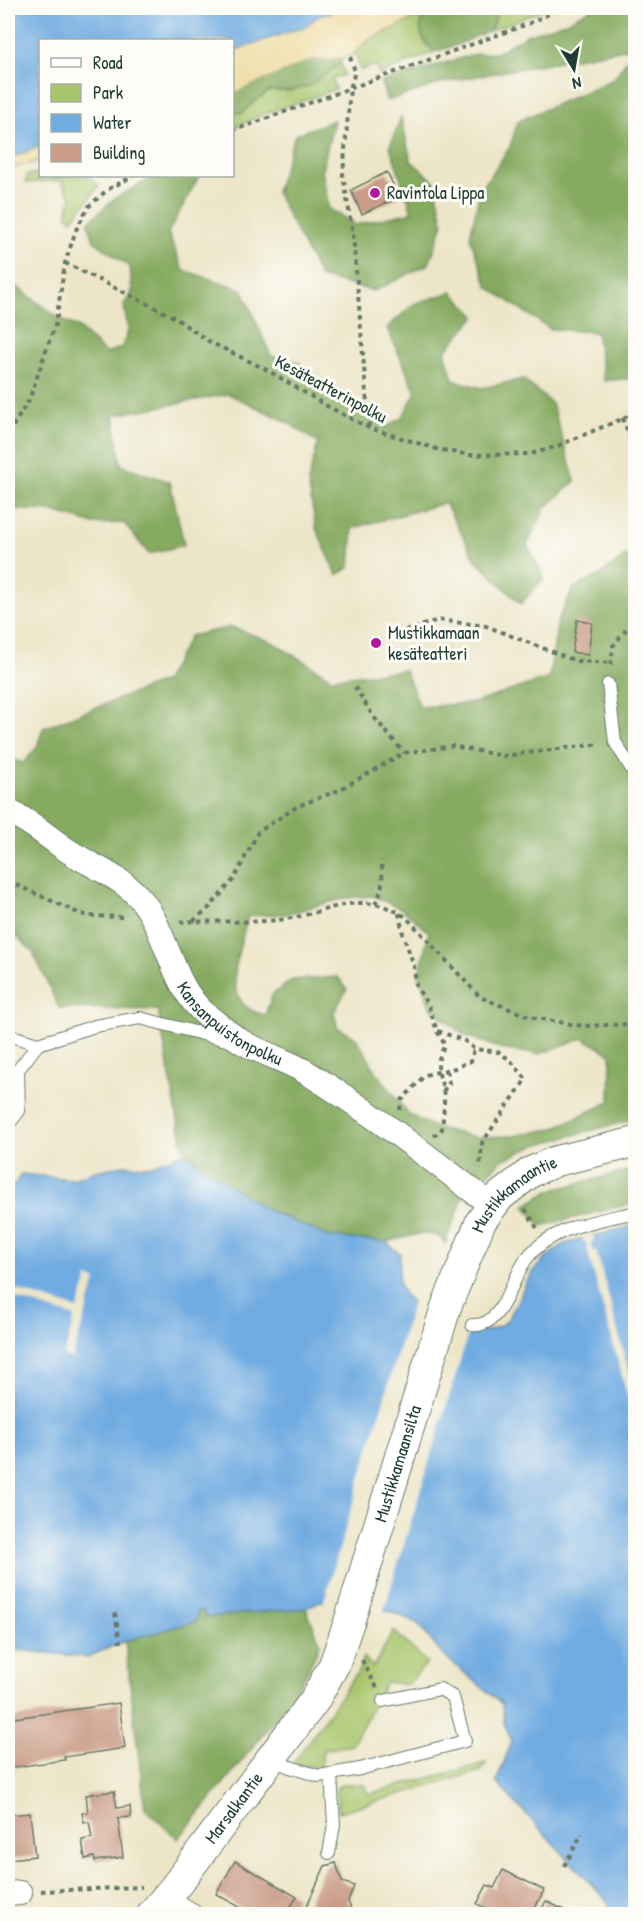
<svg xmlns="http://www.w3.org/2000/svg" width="643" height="1922" font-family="'Patrick Hand',sans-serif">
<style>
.green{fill:#a9c66d;stroke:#648250;stroke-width:1.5}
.forest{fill:#86ab60;stroke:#52744a;stroke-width:1.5;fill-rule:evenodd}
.sand{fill:#eeda9e;stroke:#868c69;stroke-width:1.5}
.water{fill:#70abe1;stroke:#48748a;stroke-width:1.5}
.pier{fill:#ece5c7}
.building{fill:#cb9d89}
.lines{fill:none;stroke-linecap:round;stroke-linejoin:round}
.service-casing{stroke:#677867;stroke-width:14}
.minor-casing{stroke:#677867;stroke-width:26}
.tertiary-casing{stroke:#677867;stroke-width:32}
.path{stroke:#677867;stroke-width:4;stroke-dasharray:4.5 4.5;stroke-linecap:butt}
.service{stroke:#fff;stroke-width:12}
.minor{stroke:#fff;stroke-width:24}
.tertiary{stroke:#fff;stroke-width:30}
.poi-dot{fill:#b5179e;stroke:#fdfcf7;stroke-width:2}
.labels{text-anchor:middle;stroke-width:6;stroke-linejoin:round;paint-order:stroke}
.poi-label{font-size:18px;fill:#1f3d34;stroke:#fdfcf7;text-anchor:start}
.street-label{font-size:18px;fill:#1f3d34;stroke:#fdfcf7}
</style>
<rect width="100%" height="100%" fill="#fdfcf7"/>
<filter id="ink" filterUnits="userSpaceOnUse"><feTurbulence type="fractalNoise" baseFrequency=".0167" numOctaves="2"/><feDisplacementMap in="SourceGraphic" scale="12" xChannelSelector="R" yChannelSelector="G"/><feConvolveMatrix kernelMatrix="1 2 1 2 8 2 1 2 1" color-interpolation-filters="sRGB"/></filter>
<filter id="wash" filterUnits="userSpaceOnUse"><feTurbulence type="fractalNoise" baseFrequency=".008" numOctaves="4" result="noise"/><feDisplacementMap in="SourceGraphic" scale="24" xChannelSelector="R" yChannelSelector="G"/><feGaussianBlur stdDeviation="1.35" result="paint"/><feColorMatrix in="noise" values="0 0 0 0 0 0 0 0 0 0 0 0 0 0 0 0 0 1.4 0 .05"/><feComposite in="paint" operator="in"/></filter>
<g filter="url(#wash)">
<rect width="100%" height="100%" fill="#ece5c7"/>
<path class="green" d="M490,8H549L489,31L496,18Z
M423,14C417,32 421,39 434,52L379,75L376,65L360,70L355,52L368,40Z
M341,63L344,75L332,79L336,89L262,115L233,128V112L242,113L255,101L270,91H289L309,86Z
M40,173V176H88L99,186L72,220L67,214L71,197L61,180L26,183L27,175Z
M394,1631L427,1663L407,1685L386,1682L352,1745L323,1750L321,1766L314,1768L294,1762L359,1670L363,1657L373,1667Z
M486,1763L482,1770L478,1772L339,1812L336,1791L338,1786L352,1784L365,1785L368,1794Z"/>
<path class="forest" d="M438,8H490L496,18L489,31L454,46L434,52C422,39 417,32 423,14Z
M593,8H636L635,378L604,381L596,332L550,329L488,287L470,237L480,191L510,147L518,121L614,79L635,47L441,83L387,101L381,82L476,54L496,53L527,35L566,22Z
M339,50L341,63L309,86L289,91H269L255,101L242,113L233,112V85Z
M401,117L411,161L435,182L443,223L429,264L374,291L320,277L276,192L295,135L334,120L322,170L329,209L356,225L412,212L390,146Z
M155,176H196L198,178L168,233L183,270L242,289L271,356L298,362L341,401L387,427L402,418L416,392L387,328L414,304L452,292L476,316L445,351L453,380L482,388L523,379L552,404L575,481L545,508L527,545L544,578L521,604L476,560L445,503L353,528L350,567L337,575L316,528L308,482L318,443L287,422L229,394L114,415L121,465L170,482L184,545L149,554L124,523L94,524L50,511L12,509L8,504V280L60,319L79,328L106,354L122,347L128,331L124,305L132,292L130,267L94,241L88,222L117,197Z
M625,556H635V1119L536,1145L502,1160L463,1198L445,1244L442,1239L436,1235L418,1234L386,1242L329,1237L263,1208L184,1153L158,1010L59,1008L33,952L8,928V759L24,763L37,747L43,728L165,681L190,636L232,627L272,642L331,678L405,670L420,707L474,703L549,678L558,620L573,589L600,575ZM373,896L402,909L429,932L419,976L430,1007L464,1035L505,1050L539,1054L583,1038L611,1054L610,1102L552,1129L513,1136L476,1137L436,1128L409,1115L377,1073L356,1038L337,1027L334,1012L347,989L338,977L292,980L273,994L265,1015C216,1006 240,949 248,916L286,914L346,898Z
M635,1169V1203L541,1226L525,1206L549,1191Z
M306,1608L320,1643C306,1683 278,1716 252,1748C227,1779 203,1809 178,1839L145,1809L125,1641L196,1621L197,1612L204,1610L206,1617Z"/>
<path class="sand" d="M340,8H438L368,40L350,57L329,60H312L233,94L232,51Z
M40,146V161L8,169V159Z"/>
<path class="water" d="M8,8H340L317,17L306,26L233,51L232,40H40V146L8,159Z
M184,1153L263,1208L329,1237L386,1242L400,1254L399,1284L404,1294L420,1313L465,1330L487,1331L500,1326L509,1318L526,1283L536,1268L549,1255L564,1244L635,1225V1914H606L610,1904L496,1782L512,1742L504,1723L502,1704L442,1654L417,1623L389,1611L320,1601L306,1608L205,1617L204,1610L197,1612L196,1621L125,1641L87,1657L8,1649V1185H15L21,1174L73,1179L92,1172L123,1165L149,1166Z"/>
<path class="pier" d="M593,1236L594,1240L591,1242L593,1251L596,1250L635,1395V1411L632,1412L588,1253L587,1242L584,1243L583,1238Z
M88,1278L96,1280L72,1358L64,1356L75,1317L8,1296V1287L78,1309Z
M413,1301L421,1310L470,1328L383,1613L323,1604Z"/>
<g id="blocks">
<path class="building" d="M387,172L399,197L362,214L351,190Z
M577,620L592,623L588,655L572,652Z
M119,1703L125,1748L64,1757L65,1760L9,1768L8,1719Z
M114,1791L117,1808L130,1806L131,1817L118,1818L123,1857L95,1861L94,1857L85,1859L82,1840L92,1838L89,1822H84L82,1813L88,1812L86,1795Z
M30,1813L35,1856L10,1859L8,1815Z
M235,1861L297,1897L286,1914H252L216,1894Z
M336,1863L342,1882L354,1886L348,1901L353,1914H303L325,1866Z
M503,1870L544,1890L532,1914H498L477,1904L487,1885L494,1888Z
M546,1901L572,1914H539Z"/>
</g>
</g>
<g filter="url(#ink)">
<use href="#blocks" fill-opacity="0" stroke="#677867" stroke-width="1.5"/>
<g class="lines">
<g class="service-casing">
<path id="service" d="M608,684L615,742L636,776
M8,1035L38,1044L95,1026L140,1018L230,1041
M8,1125L19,1111L18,1070L38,1044
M472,1325C503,1328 511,1279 527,1258C552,1226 598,1221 636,1212
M273,1758L287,1766L319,1776L360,1769L465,1741L453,1697L440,1689L383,1701
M329,1853L334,1825L331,1774"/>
</g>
<g class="minor-casing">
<g id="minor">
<path id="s1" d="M8,811C29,821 42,832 61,846C90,867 129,878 148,909C169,943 174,986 204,1013C216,1023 230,1035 244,1043C264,1054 287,1061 306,1072C371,1112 431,1159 491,1205"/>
<path d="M8,1894L20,1893"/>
<path d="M165,1899L189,1914"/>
</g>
</g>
<g class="tertiary-casing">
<g id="tertiary">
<path id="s2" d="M152,1914L174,1888L314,1701L334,1665L350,1619L446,1307L481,1221L500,1196L531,1172L556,1161L636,1142"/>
</g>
</g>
<path class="path" d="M350,57L355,71L350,89L343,175L353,234L369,427
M232,131L528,24L562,8
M65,263L172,316L210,342L269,371L325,405L369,428L437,449L469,455L531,454L555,447L636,413
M622,418L636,453
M8,434L29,400L56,322L65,263L76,230L88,207L107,190L133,176
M405,631L438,620L486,626L576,661L611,663
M611,665L613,646L636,617
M355,687L373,716L404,753
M8,881L76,912L88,916L125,917
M375,904C384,889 383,877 381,860
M399,913L403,934L414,966L416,986L429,1007L437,1031L445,1045C430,1071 444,1076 444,1100C444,1109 443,1119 442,1129L434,1136
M193,921L210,907L234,879L258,832L298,806L339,790L404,753L453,746L503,756L599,744
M180,922C214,920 253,924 286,919C331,912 361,888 406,917L480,997L530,1017L583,1026L636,1024
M438,1031L465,1041L474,1049L499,1052L510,1060L526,1079L482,1143L480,1168
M443,1091L449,1084L447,1069
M400,1110L401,1101L425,1075L455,1068L471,1061L474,1049
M525,1209L537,1228
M115,1613L120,1643
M362,1660L377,1688
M564,1866L582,1834
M41,1891L142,1887"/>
<use href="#service" class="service"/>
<use href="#minor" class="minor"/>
<use href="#tertiary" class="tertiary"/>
</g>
</g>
<g class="poi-dot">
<circle cx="375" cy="193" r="6"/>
<circle cx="376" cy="643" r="6"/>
</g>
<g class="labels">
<g class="poi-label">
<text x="387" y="199">Ravintola Lippa</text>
<text x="388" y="639">Mustikkamaan<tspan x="388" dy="21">kesäteatteri</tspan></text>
</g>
<g class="street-label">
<text transform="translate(331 389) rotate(28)" y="6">Kesäteatterinpolku</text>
<text dy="6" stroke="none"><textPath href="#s1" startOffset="318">Kansanpuistonpolku</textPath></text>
<text dy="6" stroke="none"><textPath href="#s2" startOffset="820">Mustikkamaantie</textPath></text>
<text dy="6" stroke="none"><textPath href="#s2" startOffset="520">Mustikkamaansilta</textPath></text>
<text dy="6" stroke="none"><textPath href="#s2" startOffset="134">Marsalkantie</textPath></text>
</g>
</g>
<rect width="643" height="1922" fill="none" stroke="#fdfcf7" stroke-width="30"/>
<rect x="39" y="39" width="195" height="138" fill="#fdfcf7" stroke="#a4b0a9" stroke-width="1.5"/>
<rect x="51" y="58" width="30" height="9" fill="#ffffff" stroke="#a4b0a9" stroke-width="1.5"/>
<text x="93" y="69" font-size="18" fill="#1f3d34">Road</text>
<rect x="51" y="84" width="30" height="18" fill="#a9c66d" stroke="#a4b0a9" stroke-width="1.5"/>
<text x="93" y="99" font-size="18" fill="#1f3d34">Park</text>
<rect x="51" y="114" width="30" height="18" fill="#70abe1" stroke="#a4b0a9" stroke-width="1.5"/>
<text x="93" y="129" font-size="18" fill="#1f3d34">Water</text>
<rect x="51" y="144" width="30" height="18" fill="#cb9d89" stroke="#a4b0a9" stroke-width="1.5"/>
<text x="93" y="159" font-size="18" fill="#1f3d34">Building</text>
<g transform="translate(574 69) rotate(169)" stroke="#fdfcf7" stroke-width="4.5" paint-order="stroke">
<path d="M0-4.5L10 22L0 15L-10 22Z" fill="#1f3d34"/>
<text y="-9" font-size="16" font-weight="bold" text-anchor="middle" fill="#1f3d34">N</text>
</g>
</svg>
